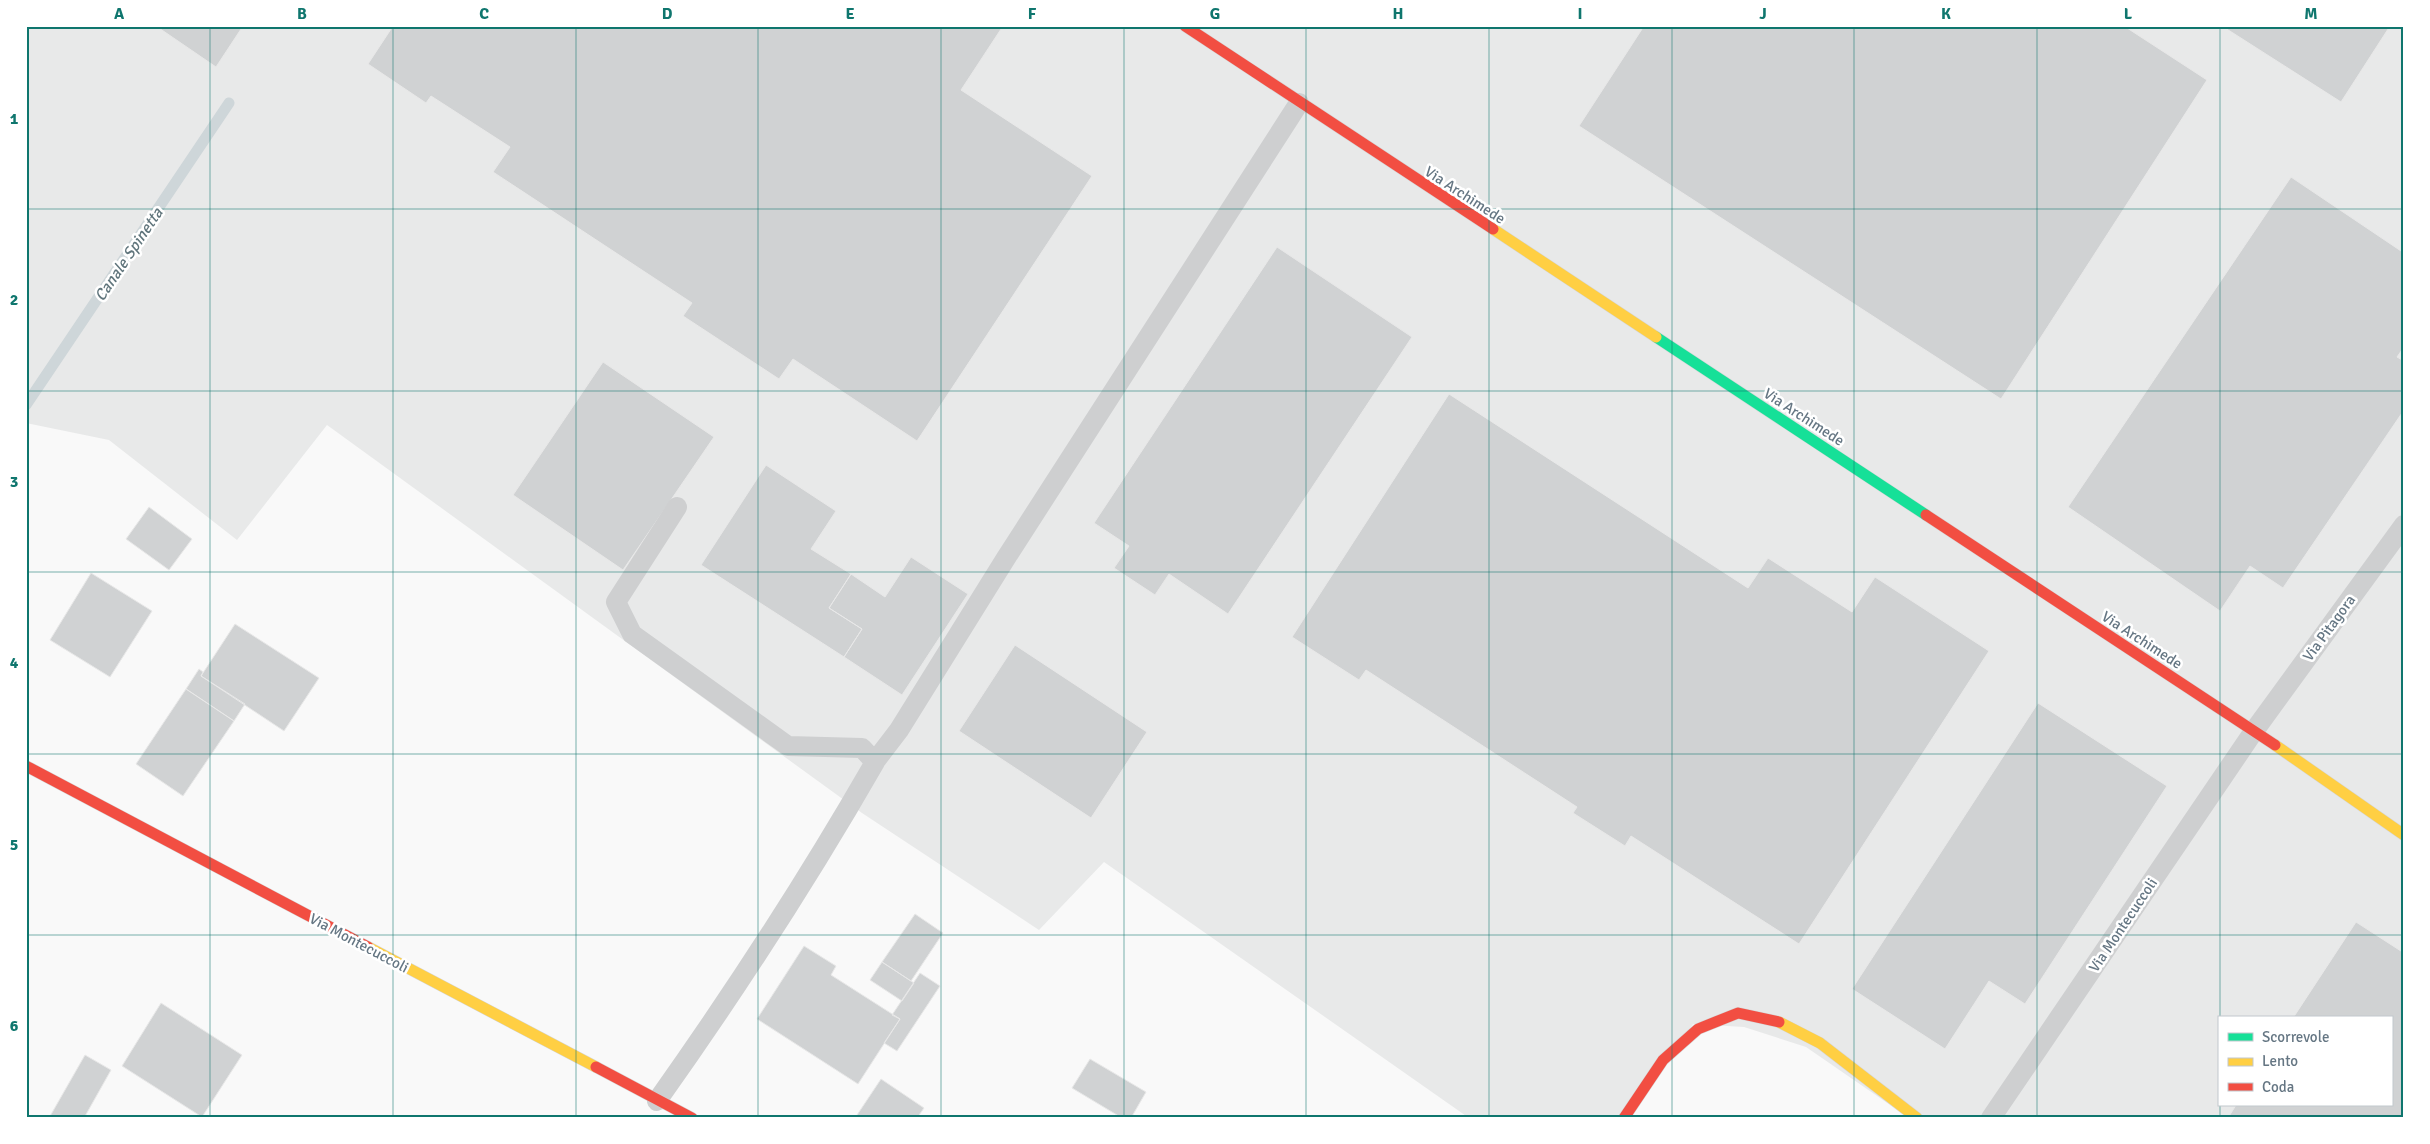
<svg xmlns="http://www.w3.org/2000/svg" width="2430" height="1144" font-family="Signika,sans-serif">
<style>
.built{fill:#e8e9e9;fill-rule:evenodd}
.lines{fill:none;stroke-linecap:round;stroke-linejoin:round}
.stream{stroke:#ced6d9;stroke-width:11}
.building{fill:#d0d2d3;stroke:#e8e8e8}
.fast-casing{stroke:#d5d6d7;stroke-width:12}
.slow-casing{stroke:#d5d6d7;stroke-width:12}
.jam-casing{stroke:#d5d6d7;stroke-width:12}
.lane{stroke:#cecfd0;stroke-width:20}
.fast{stroke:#16e098;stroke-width:11}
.slow{stroke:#ffcf43;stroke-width:11}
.jam{stroke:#f24e42;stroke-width:11}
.grid{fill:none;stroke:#0f766e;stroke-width:1;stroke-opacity:0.55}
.labels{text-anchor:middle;stroke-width:5;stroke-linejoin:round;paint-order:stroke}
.street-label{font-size:15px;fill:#657683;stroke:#fff}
.water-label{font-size:16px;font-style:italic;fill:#60757c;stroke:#fff}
.neatline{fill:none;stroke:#0f766e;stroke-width:2}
.grid-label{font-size:16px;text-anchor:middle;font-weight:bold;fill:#0f766e}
</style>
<rect width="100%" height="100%" fill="#f9f9f9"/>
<path class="built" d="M26,26H2404V1118H1909L1806,1047L1744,1027L1693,1024L1629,1118H1469L1104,862L1039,930L862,813L327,425L237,540L109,440L26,423ZM2219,1018H2391V1105H2219Z"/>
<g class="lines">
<path class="stream" d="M26,405L229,103"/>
</g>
<path class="building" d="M156,26H243L216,67Z
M393,26H1003L961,90L1092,176L917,441L793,359L779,379L683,316L692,303L493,172L510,147L431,96L426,103L368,64Z
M1644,26H2124L2207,80L2001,399L1579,126Z
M2222,26H2390L2341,102Z
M2291,177L2404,253V347L2397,357L2404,361V410L2283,588L2250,566L2220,611L2068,507Z
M1277,247L1412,337L1228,614L1169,574L1155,595L1114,568L1129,546L1094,523Z
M603,362L714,437L623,570L513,495Z
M1449,394L1748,588L1768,558L1852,612L1875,577L1989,651L1799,944L1631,836L1625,846L1573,813L1577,807L1366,670L1359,680L1292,637Z
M766,465L836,511L811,549L851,574L829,608L862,629L844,657L701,565Z
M149,507L192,539L169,570L126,539Z
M911,557L968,594L902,695L844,657L862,629L829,608L851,574L885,597Z
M91,573L152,611L110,677L50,640Z
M235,624L319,678L284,731L201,676Z
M1015,645L1147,732L1091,818L959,731Z
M199,669L203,672L201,676L245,704L234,721L186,689Z
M186,689L234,721L183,796L136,764Z
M2038,703L2167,786L2025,1004L1989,981L1945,1049L1852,989Z
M915,914L943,933L911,981L882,962Z
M2356,922L2404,953V1118H2228L2236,1105H2391V1018H2293Z
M804,946L836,966L831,975L900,1019L858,1084L757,1019Z
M882,962L914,983L902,1001L870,980Z
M920,973L940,986L897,1051L884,1043L900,1019L892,1015Z
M161,1003L242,1055L202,1117L122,1066Z
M85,1055L111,1070L84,1118H49Z
M1090,1059L1146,1092L1131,1118H1122L1072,1088Z
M881,1079L924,1108L917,1118H855Z"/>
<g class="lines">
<g class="fast-casing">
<path id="fast" d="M1656,337L1926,515"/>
</g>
<g class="slow-casing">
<path id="slow" d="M1493,229L1656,337
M2275,745L2404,835
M368,947L596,1067
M1779,1022L1820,1043L1917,1118"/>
</g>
<g class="jam-casing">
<path id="jam" d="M1185,26L1493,229
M1926,515L2275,745
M26,766L368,947
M596,1067L692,1118
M1624,1118L1663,1060L1698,1029L1738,1013L1779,1022"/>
</g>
<path class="lane" d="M873,764L899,730L1006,558L1299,103
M657,1101C735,991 808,879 875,762L862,748L788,746L632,634L616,602L677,507
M1991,1118L2254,731L2404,525"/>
<use href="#fast" class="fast"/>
<use href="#slow" class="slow"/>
<use href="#jam" class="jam"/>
</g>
<path class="grid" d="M210,26V1118M393,26V1118M576,26V1118M758,26V1118M941,26V1118M1124,26V1118M1306,26V1118M1489,26V1118M1672,26V1118M1854,26V1118M2037,26V1118M2220,26V1018M26,209H2404M26,391H2404M26,572H2404M26,754H2404M26,935H2404M2220,1105V1118"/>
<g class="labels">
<g class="street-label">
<text transform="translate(1465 195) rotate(33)" y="5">Via Archimede</text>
<text transform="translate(1804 417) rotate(33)" y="5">Via Archimede</text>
<text transform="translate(2329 628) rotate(-54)" y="5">Via Pitagora</text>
<text transform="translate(2142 640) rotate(33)" y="5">Via Archimede</text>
<text transform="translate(2123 925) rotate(-56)" y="5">Via Montecuccoli</text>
<text transform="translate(359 943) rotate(28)" y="5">Via Montecuccoli</text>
</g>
<g class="water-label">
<text transform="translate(128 254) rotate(-56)" y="6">Canale Spinetta</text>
</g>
</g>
<rect width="2430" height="1144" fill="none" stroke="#ffffff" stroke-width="55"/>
<rect x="2218" y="1016" width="175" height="90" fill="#ffffff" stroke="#c1c8cd"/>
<rect x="2228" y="1033" width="25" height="8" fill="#16e098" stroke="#c1c8cd"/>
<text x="2262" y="1042" font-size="15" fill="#657683">Scorrevole</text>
<rect x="2228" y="1058" width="25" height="8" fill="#ffcf43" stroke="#c1c8cd"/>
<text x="2262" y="1066" font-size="15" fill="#657683">Lento</text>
<rect x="2228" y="1083" width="25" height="8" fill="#f24e42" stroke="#c1c8cd"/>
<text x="2262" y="1092" font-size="15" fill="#657683">Coda</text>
<rect x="28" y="28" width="2374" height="1088" class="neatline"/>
<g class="grid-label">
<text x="119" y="19">A</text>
<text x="302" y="19">B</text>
<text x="484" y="19">C</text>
<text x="667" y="19">D</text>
<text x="850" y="19">E</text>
<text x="1032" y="19">F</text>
<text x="1215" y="19">G</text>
<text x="1398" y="19">H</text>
<text x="1580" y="19">I</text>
<text x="1763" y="19">J</text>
<text x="1946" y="19">K</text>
<text x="2128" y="19">L</text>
<text x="2311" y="19">M</text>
<text x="14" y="124">1</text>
<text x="14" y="305">2</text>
<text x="14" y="487">3</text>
<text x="14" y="668">4</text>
<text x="14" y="850">5</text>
<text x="14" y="1031">6</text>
</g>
</svg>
